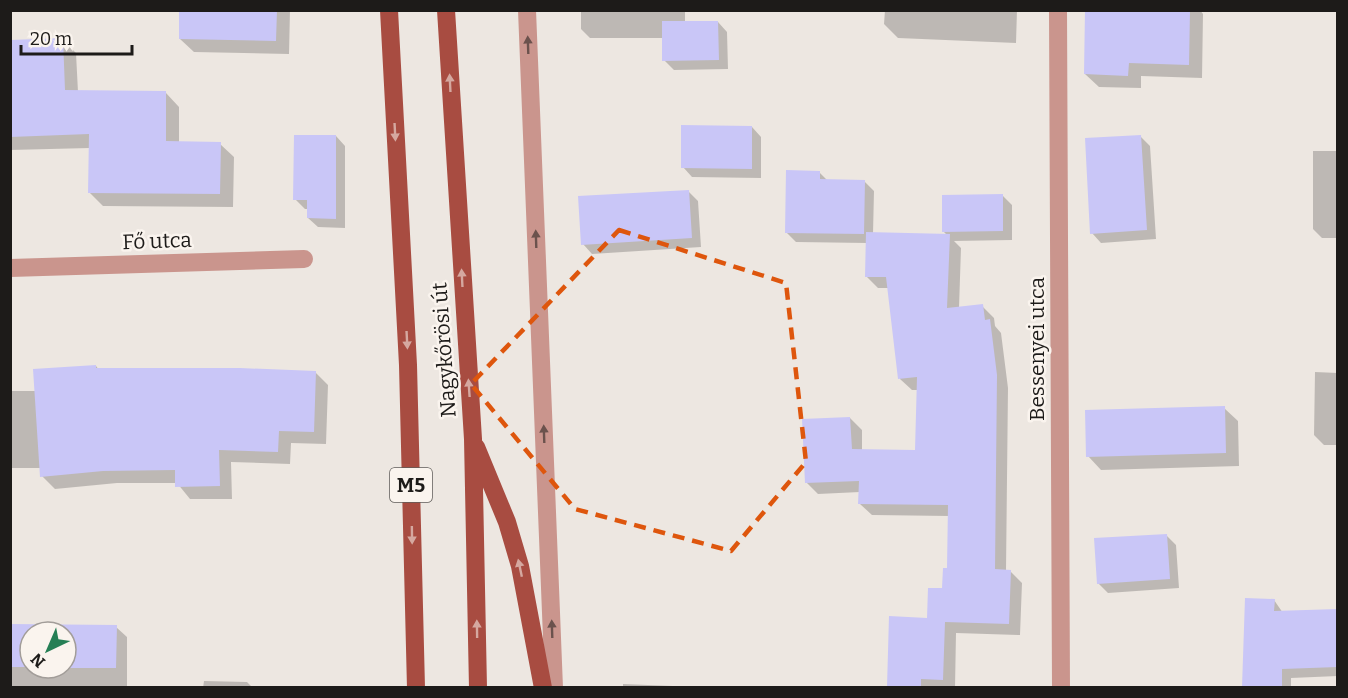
<svg xmlns="http://www.w3.org/2000/svg" width="1348" height="698" font-family="Bitter,serif">
<style>
.shadow{fill:#0003;fill-rule:evenodd}
.building{fill:#c9c6f7}
.lines{fill:none;stroke-linecap:round;stroke-linejoin:round}
.street{stroke:#ca958d;stroke-width:18}
.primary{stroke:#a84c41;stroke-width:18}
.oneway{fill:#6b524d}
.oneway2{fill:#d5a8a0}
.marked{fill:none;stroke:#de560d;stroke-width:4.5;stroke-dasharray:12 8;stroke-linejoin:round}
.labels{text-anchor:middle;stroke-width:5;stroke-linejoin:round;paint-order:stroke}
.shield{fill:#faf4ee;stroke:#5f5c59;stroke-width:1.5}
.shield-label{font-size:20px;font-weight:bold;fill:#1d1b19}
.street-label{font-size:21px;fill:#1d1b19;stroke:#faf4ee}
</style>
<rect width="100%" height="100%" fill="#ede7e1"/>
<path class="shadow" d="M181,10H290L289,54L194,52L180,39Z
M299,10H338L337,12Z
M581,10H685V22H718L727,32L728,69L674,70L664,60V38H590L581,29Z
M885,10H1017L1016,43L898,38L884,24Z
M1087,10H1200L1203,14L1202,78L1141,76V88L1099,87L1085,74Z
M63,40L76,53L78,92L166,93L179,107V143L220,144L234,157L233,207L103,206L89,192L90,148L10,150V41Z
M752,127L761,137V178L692,177L683,167Z
M336,136L345,146V228L318,227L308,218V209H305L295,199Z
M1140,136L1150,146L1156,239L1101,243L1092,233Z
M1313,151H1338V238H1322L1313,229Z
M819,172L828,181H864L874,191L873,234L948,236L943,231L1003,196L1012,205V240L954,241L961,248L959,308L982,306L994,318L995,326L1001,333L1008,388L1006,571H1010L1022,583L1020,635L956,633L955,688H889L891,618L929,619L943,590L948,569L949,516L872,515L860,504V492L818,494L806,482L850,418L862,430V451L917,452L918,390H912L900,379L889,288H878L866,276L867,243L796,242L786,232Z
M688,191L698,201L701,247L592,254L583,244Z
M96,366L99,370L315,372L328,385L326,444L291,443L290,464L231,462L232,499H190L177,483H117L55,489L42,476L41,468H10V391H36Z
M1315,372L1338,373V445H1324L1314,435Z
M1224,408L1238,421L1239,466L1101,470L1088,456Z
M1166,535L1176,545L1179,588L1108,593L1098,583Z
M1247,600H1274L1283,613L1338,611V676L1291,678V688H1244Z
M10,626L116,627L127,637V688H10ZM30,632H66V668H30Z
M204,681L247,682L253,688H203Z
M623,684L673,686L674,688H623Z"/>
<path class="building" d="M179,10H277L276,41L179,39Z
M1085,10H1190L1189,65L1129,63L1128,76L1084,74Z
M662,21H718L719,60L662,61Z
M63,38L65,90L166,91V141L221,142L220,194L88,193L89,134L10,137V40Z
M681,125L752,126V169L681,168Z
M294,135H336V219L307,218V200H293Z
M1141,135L1147,230L1090,234L1085,138Z
M786,170L820,171V179L865,180L864,234L785,233Z
M689,190L692,238L581,245L578,196Z
M1003,194V231L942,232V195Z
M866,232L950,234L947,308L983,304L985,320L990,319L997,375L995,569L1011,570L1009,624L945,622L943,680L921,679V687H887L889,616L927,618L928,588H942L943,568H947L948,505L858,504L859,481L805,483L802,419L850,417L852,449L915,450L917,377L898,379L886,277H865Z
M96,365V368H240L316,371L314,432L279,431L278,452L219,450L220,486L175,487V470L103,471L40,477L33,369Z
M1225,406L1226,453L1086,457L1085,410Z
M1167,534L1170,579L1097,584L1094,538Z
M1245,598L1275,599L1274,611L1338,609V667L1282,669V687H1242Z
M10,624L117,625L116,668H66V632H30V667H10Z"/>
<g class="lines">
<path class="street" d="M527,10L554,688
M1058,10L1061,688
M10,268L304,259"/>
<path class="primary" d="M389,10L408,365L416,688
M446,10L473,439L478,688
M476,447L507,522L520,566L543,688"/>
</g>
<defs><path id="oneway-solid" d="M-6-.8H1V-3.2L6.5 0L1 3.2V.8H-6Z" transform="scale(1.5)"/></defs>
<g class="oneway">
<use href="#oneway-solid" transform="translate(528 45) rotate(-92)"/>
<use href="#oneway-solid" transform="translate(536 239) rotate(-92)"/>
<use href="#oneway-solid" transform="translate(544 434) rotate(-92)"/>
<use href="#oneway-solid" transform="translate(552 629) rotate(-92)"/>
</g>
<g class="oneway2">
<use href="#oneway-solid" transform="translate(450 83) rotate(-93)"/>
<use href="#oneway-solid" transform="translate(395 132) rotate(87)"/>
<use href="#oneway-solid" transform="translate(462 278) rotate(-93)"/>
<use href="#oneway-solid" transform="translate(407 340) rotate(87)"/>
<use href="#oneway-solid" transform="translate(469 388) rotate(-94)"/>
<use href="#oneway-solid" transform="translate(412 535) rotate(89)"/>
<use href="#oneway-solid" transform="translate(520 568) rotate(-102)"/>
<use href="#oneway-solid" transform="translate(477 629) rotate(-91)"/>
</g>
<path class="marked" d="M619,230L786,283L806,462L731,551L575,509L471,384Z"/>
<g class="labels">
<rect class="shield" x="390" y="468" width="42" height="34" rx="4.5"/>
<g class="shield-label">
<text x="411" y="492">M5</text>
</g>
<g class="street-label">
<text transform="translate(157 241) rotate(-2)" y="7">Fő utca</text>
<text transform="translate(1037 349) rotate(-90)" y="7">Bessenyei utca</text>
<text transform="translate(444 350) rotate(-94)" y="7">Nagykőrösi út</text>
</g>
</g>
<rect width="1348" height="698" fill="none" stroke="#1d1b19" stroke-width="24"/>
<g transform="translate(48 650) rotate(224)"><circle r="28" fill="#faf4ee" stroke="#a29d99" stroke-width="1.5"/>
<path d="M0-4.5L10 22L0 15L-10 22Z" fill="#257f55"/>
<text y="-9" font-size="16" font-weight="bold" text-anchor="middle" fill="#1d1b19">N</text>
</g>
<path d="M21 45v9h111v-9" fill="none" stroke="#1d1b19" stroke-width="3"/>
<text x="30" y="45" font-size="18" fill="#1d1b19" stroke="#faf4ee" stroke-width="4.5" paint-order="stroke">20 m</text>
</svg>
